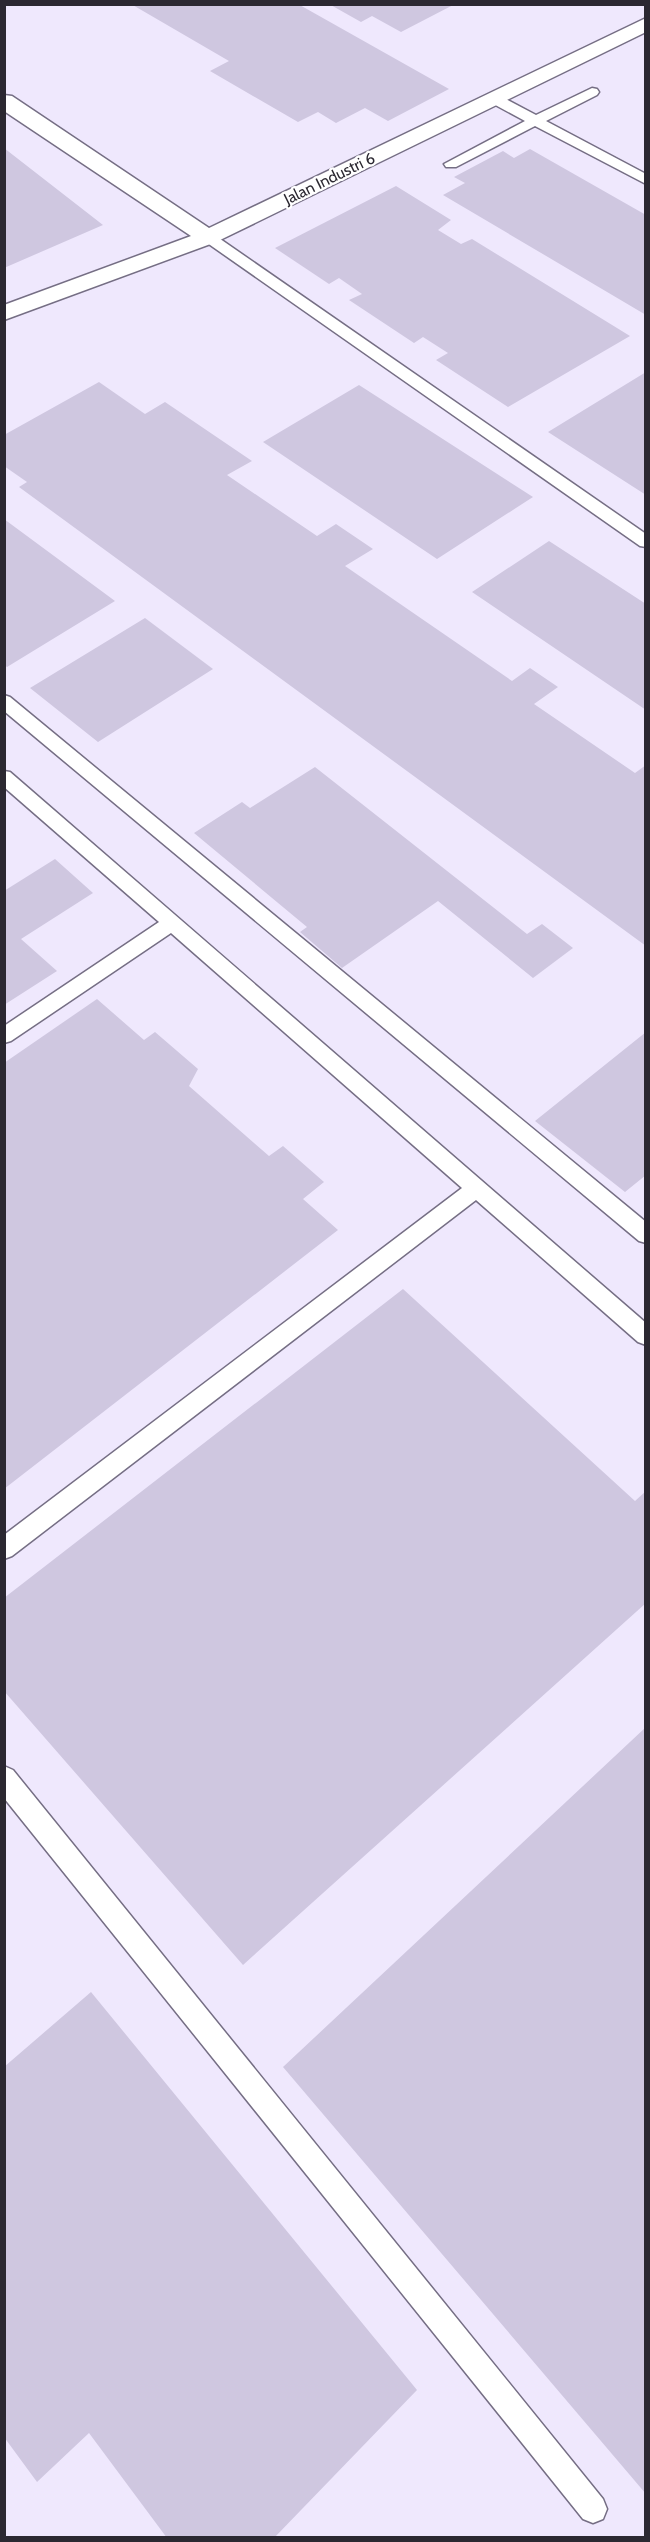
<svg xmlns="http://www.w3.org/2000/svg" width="650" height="2542" font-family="Cabin,sans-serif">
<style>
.building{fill:#cfc7e0}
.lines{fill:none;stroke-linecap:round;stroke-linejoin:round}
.service-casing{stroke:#756e84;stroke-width:3}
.minor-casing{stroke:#756e84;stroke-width:3}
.service{fill:#fff;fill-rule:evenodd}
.minor{fill:#fff;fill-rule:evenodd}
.labels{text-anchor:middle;stroke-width:4.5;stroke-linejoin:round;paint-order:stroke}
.far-street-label{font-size:16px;fill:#2b2831;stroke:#fff}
</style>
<rect width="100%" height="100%" fill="#efe8fd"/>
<path class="building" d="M131,4H298L449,89L388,121L365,108L336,123L318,112L298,122L210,71L229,61Z
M329,4H455L401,32L372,16L361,22Z
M4,148L103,225L4,268Z
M530,149L646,215V315L443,195L465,183L454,177L503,151L514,158Z
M396,186L451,220L438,230L461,244L472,239L630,336L508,407L436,360L448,353L423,337L414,343L349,300L362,294L339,278L329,284L275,248Z
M646,372V495L548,432Z
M99,382L145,414L165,402L252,461L227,475L317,536L336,524L373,549L345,566L512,681L530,668L558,687L534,704L635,773L646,765V946L19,487L27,482L4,466V435Z
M359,385L533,497L437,559L263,442Z
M4,519L115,601L7,667L4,665Z
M549,541L646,604V710L472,592Z
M145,618L213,669L98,742L30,688Z
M315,767L527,934L542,924L573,948L533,978L438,901L342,968L300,932L307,927L194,833L242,802L250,808Z
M55,859L93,893L21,939L57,971L4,1005V891Z
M97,999L144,1040L155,1032L198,1069L189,1086L269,1156L283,1146L324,1182L303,1199L338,1230L4,1489V1063Z
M646,1032V1175L625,1192L535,1121Z
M403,1289L635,1501L646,1491V1603L243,1965L4,1691V1598Z
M646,1727V2494L283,2067Z
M91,1992L417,2390L274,2538H167L89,2433L37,2482L4,2437V2067Z"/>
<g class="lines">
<g class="service-casing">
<path id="service" d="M592,88L597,89L599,92L597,95L546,121L646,174V184L535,126L456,167H446L444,164L525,121L488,101L486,98L488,95H498L536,115Z
M208,233L213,234L646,534V547L640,546L203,240L201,237L203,234Z
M4,695L10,697L646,1222V1243L639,1241L4,711Z
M4,771L10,772L646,1323V1345L638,1342L476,1200L12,1556L4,1559V1535L462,1188L171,933L11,1041L4,1043V1026L159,922L4,787Z
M4,1766L13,1770L603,2499L607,2509L603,2519L593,2523L583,2519L4,1798Z"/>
</g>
<g class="minor-casing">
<path id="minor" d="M646,18V32L216,242L4,320V305L191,236L4,111V95L12,96L209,228Z"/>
</g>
<use href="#service" class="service"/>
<use href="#minor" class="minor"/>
</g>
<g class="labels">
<g class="far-street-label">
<text transform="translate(329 178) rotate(-26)" y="6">Jalan Industri 6</text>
</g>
</g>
<rect width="650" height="2542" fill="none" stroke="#2b2831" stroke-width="12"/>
</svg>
